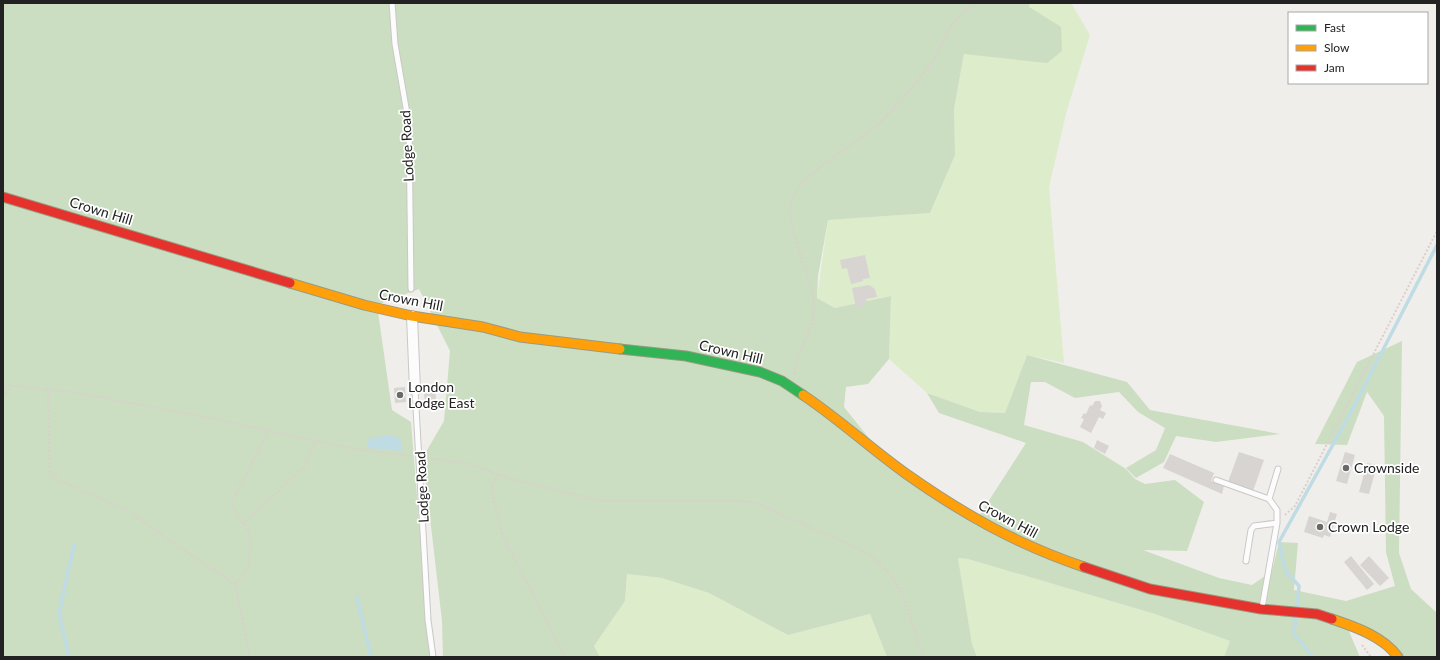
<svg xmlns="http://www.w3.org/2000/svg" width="1440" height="660" font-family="Lato,sans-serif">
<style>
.grass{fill:#ddeccb}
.forest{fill:#cbdec1}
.water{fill:#bfdbe3}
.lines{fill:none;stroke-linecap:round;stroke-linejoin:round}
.stream{stroke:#bfdbe3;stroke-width:3.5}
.building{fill:#d7d4d2}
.lane-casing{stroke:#c9c8c7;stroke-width:7}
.street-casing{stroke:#c9c8c7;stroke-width:12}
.fast-casing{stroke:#999a82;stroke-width:11}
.slow-casing{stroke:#999a82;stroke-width:11}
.jam-casing{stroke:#999a82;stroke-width:11}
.path{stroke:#dccecd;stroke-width:2;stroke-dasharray:2 2;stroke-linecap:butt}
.lane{stroke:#fdfcfc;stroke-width:5}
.street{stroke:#fdfcfc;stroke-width:10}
.fast{stroke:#30b455;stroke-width:9}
.slow{stroke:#ff9f0a;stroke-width:9}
.jam{stroke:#e5322d;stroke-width:9}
.poi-dot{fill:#6a6968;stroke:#fff;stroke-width:1.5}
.labels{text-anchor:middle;stroke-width:3.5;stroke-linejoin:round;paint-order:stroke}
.street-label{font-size:14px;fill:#222;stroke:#fff}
.poi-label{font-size:14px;fill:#222;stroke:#fff;text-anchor:start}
</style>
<rect width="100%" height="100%" fill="#f0eeeb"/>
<path class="grass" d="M1030,3H1071L1090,35L1067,110L1049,187L1064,363L1027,355L1005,413L980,412L927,393L889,359L891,296L835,308L817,298L828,220L930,213L955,155L954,109L964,54H978L1029,7Z
M958,558L968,559L1155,614L1230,641L1224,657H977L972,644Z
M627,574L662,578L709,593L788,635L870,614L887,657H600L594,646L625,601Z"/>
<path class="forest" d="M3,3H1030L1029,7L1061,27L1062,51L1047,63L964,54L954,109L955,155L930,213L828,220L818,276L817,298L835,308L891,296L889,359L868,384L846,387L844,407L884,457L977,519L1026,443L939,413L927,393L980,412L1005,413L1027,355L1127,382L1150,410L1280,434L1216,442L1176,436L1164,462L1136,478L1126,468L1156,450L1165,428L1138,412L1119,392L1075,398L1045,382H1031L1024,425L1083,442L1126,469L1135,479L1145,484L1175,480L1204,502L1187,551L1143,550L1219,578L1252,585L1272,571L1279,542L1298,543L1294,590L1346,601L1395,586L1386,552L1384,416L1367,392L1347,445L1315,444L1357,362L1402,341L1399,553L1411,589L1437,613V657H1400L1348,629L1360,657H1224L1230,641L1155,614L968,559L958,558L972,644L977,657H887L870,614L788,635L709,593L662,578L627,574L625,601L594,646L600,657H443L442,621L423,457L444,421L450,351L419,289L377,305L392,410L411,422L421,545L431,622L432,657H3Z"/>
<path class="water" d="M392,435L401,440V451L367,448L369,438Z"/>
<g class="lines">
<path class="stream" d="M357,597L371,657
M1297,609L1299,586L1285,570L1279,542L1351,412L1437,245
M1296,615L1294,634L1313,657
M69,657L59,613L74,545"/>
</g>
<path class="building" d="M865,255L870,278L863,279V281L851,284L847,268L842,269L840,260Z
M869,285L875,289L877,297L866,299L867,302L862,303L863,307L856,308L852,288Z
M435,386L436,400L425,401L423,387Z
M405,387L406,402L395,403L394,388Z
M1095,401H1100L1102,406L1100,410L1106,413L1103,419L1099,417L1091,433L1080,427L1084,419L1081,418L1084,413L1086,414L1090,405L1092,406Z
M1097,440L1109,446L1105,454L1094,448Z
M1239,452L1264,460L1253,491L1228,482Z
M1345,452L1355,455L1347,484L1336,481Z
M1170,454L1214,473L1211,481L1224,486L1222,494L1163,468Z
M1367,463L1377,465L1369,494L1359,492Z
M1330,512L1337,514L1330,537L1324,535L1323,538L1304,532L1309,516L1327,522Z
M1351,556L1374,584L1367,590L1344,562Z
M1369,556L1389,578L1380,586L1360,565Z"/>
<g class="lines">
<g class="lane-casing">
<path id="lane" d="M392,3L395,44L409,125L411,289
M415,390L428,620L433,657
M1216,480L1269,499
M1246,561L1251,530L1254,526L1277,523
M1262,608L1277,523V510L1269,499L1278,469"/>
</g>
<g class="street-casing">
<path id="street" d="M412,316L415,390"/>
</g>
<g class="fast-casing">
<path id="fast" d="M620,349L686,356L760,372L782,381L803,395"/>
</g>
<g class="slow-casing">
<path id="slow" d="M290,283L364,305L412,316L483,327L520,337L620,349
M803,395C839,419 870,448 905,473C963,514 1016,544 1084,567
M1332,619C1355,627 1383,636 1398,657"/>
</g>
<g class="jam-casing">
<path id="jam" d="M3,197L290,283
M1084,567L1150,589L1261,609L1317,614L1332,619"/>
</g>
<path class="path" d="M794,374C797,349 817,327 814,301C810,270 786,231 791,202C795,178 855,144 874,128C893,111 924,75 937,54C943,45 945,32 952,24C958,16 966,10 974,3
M3,385L73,392L200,416L355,449L411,456
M48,390L50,476L129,511L166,538L235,584L250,657
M3,396L12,387
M426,458L466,463L508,478L601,501H738L755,503L851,545L867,553L882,565L896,583L904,598L923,657
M498,475L491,488L503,537L565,657
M1285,515L1295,506L1437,231
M243,524L304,467L315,441
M235,584L249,566L250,534L231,504L268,431
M1362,645L1371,657"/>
<use href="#lane" class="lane"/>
<use href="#street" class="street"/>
<use href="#fast" class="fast"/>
<use href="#slow" class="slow"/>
<use href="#jam" class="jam"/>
</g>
<g class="poi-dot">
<circle cx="400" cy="395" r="4"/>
<circle cx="1346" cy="468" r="4"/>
<circle cx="1320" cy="527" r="4"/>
</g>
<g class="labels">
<g class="street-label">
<text transform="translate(407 146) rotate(-93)" y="5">Lodge Road</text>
<text transform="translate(101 211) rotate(17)" y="5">Crown Hill</text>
<text transform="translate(411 300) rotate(11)" y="5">Crown Hill</text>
<text transform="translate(731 352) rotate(13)" y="5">Crown Hill</text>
<text transform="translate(422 487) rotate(-93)" y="5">Lodge Road</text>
<text transform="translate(1008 519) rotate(28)" y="5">Crown Hill</text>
</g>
<g class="poi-label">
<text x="408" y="392">London<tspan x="408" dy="16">Lodge East</tspan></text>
<text x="1354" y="473">Crownside</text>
<text x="1328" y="532">Crown Lodge</text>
</g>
</g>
<rect width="1440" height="660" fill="none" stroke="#222222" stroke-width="8"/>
<rect x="1288" y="12" width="140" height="72" fill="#ffffff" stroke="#a7a7a7"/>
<rect x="1296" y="25" width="20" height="6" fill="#30b455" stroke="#a7a7a7"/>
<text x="1324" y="32" font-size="12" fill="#222222">Fast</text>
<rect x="1296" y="45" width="20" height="6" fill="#ff9f0a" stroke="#a7a7a7"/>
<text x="1324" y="52" font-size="12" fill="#222222">Slow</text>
<rect x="1296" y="65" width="20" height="6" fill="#e5322d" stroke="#a7a7a7"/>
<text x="1324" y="72" font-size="12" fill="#222222">Jam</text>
</svg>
